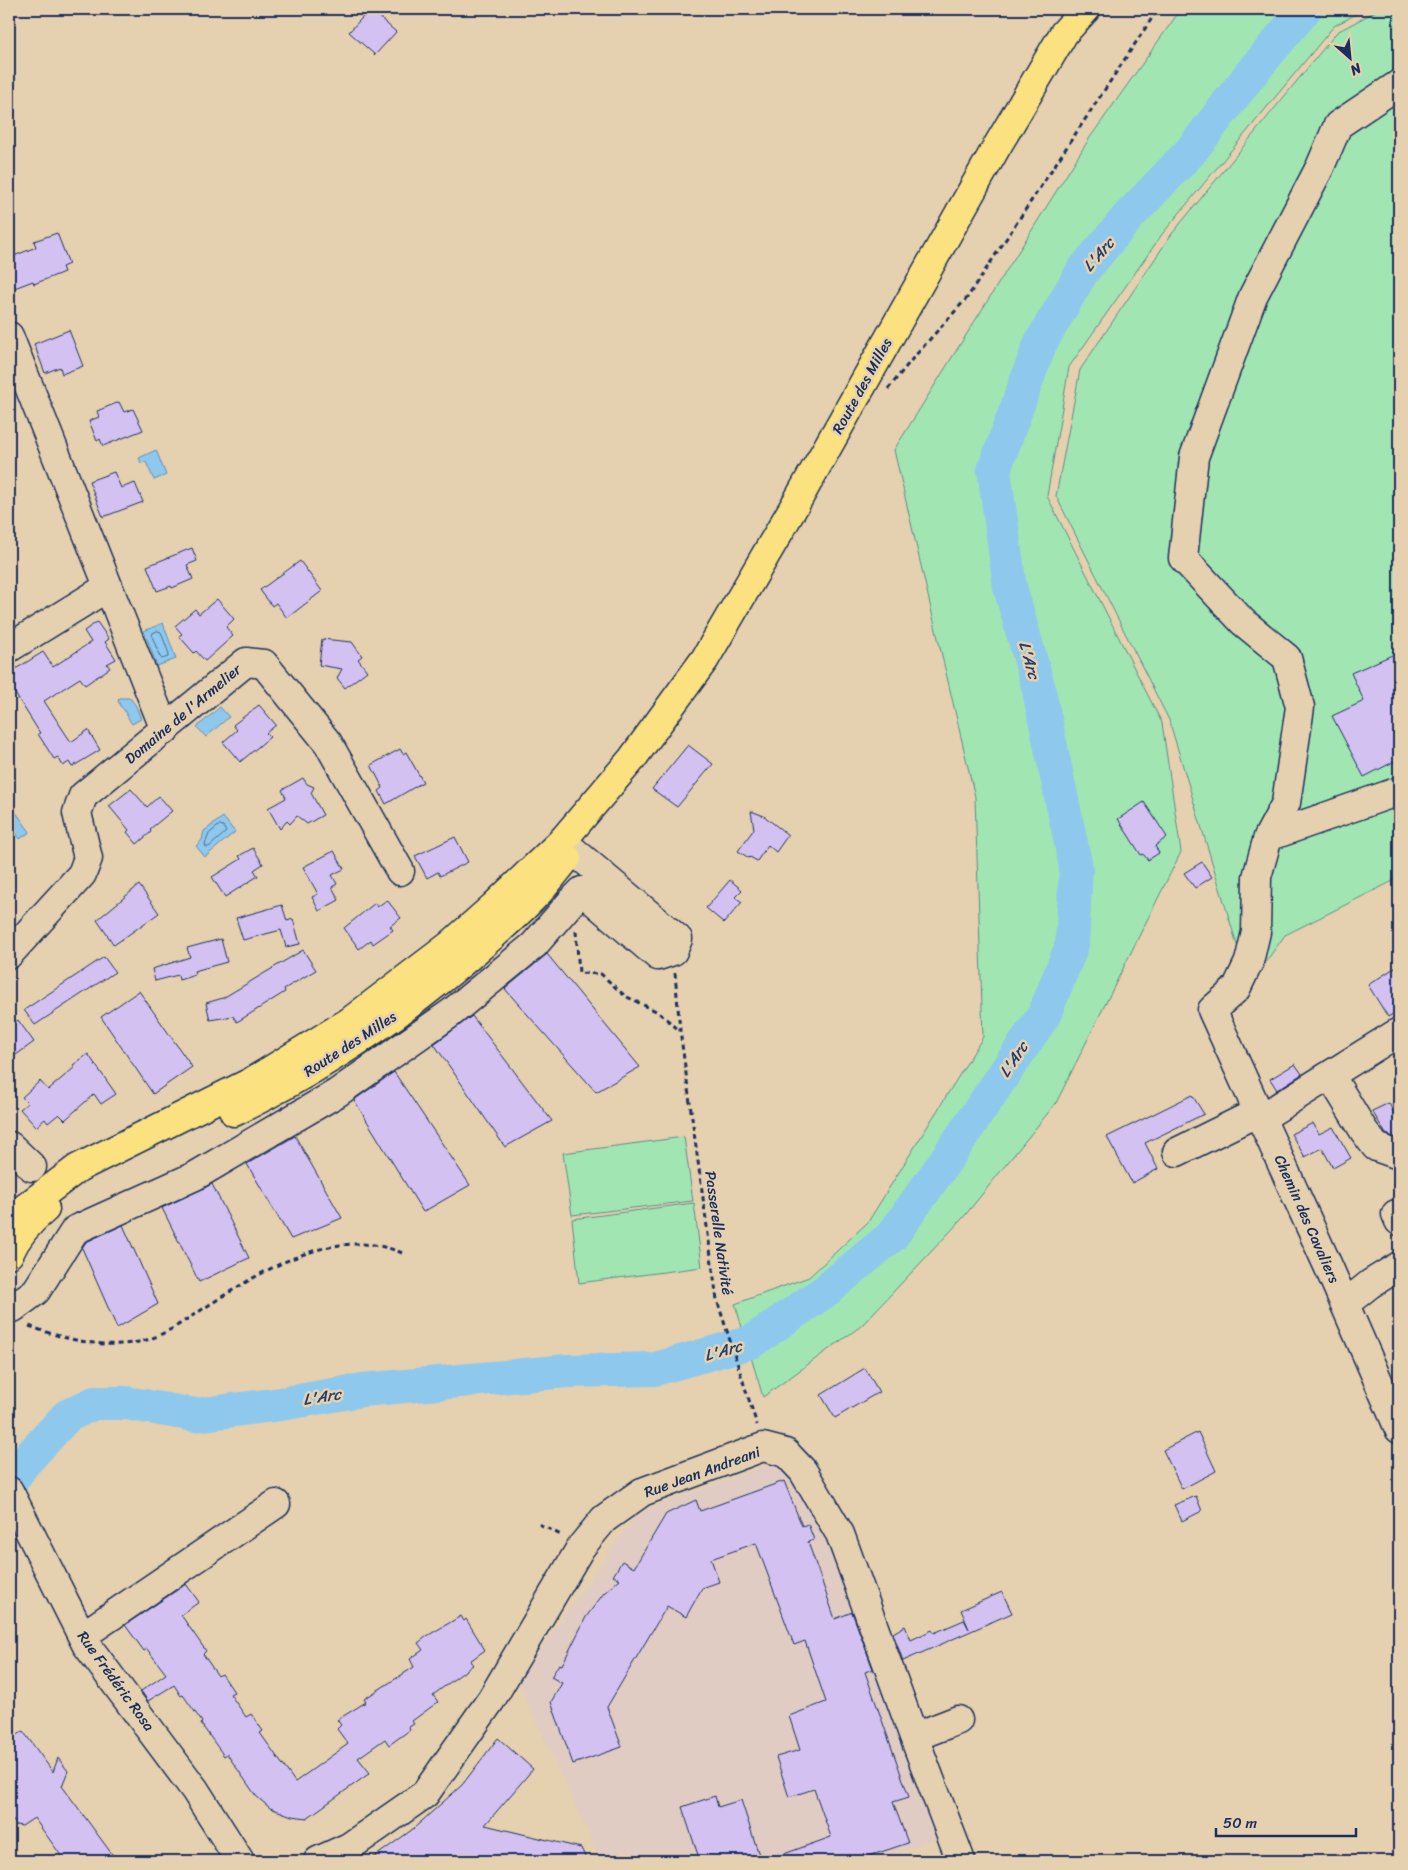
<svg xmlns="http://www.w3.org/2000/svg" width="1408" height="1870" font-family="Sriracha,sans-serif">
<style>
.built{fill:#e0ccc3}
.green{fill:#a1e6b2;stroke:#5e8a88}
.water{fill:#8ec8ed;stroke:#608bb4}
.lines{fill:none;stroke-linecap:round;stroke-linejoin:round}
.shore{stroke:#496c97;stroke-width:1}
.river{stroke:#8ec8ed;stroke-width:34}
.building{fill:#d3c1f2;stroke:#1b2f5e}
.minor-casing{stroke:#1b2f5e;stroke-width:31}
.major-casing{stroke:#1b2f5e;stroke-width:31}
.path{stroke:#1b2f5e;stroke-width:3;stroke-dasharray:5 4;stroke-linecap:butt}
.minor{stroke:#e5d1af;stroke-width:28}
.major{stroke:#fbe180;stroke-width:28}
.labels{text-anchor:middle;stroke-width:5;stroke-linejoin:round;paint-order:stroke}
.street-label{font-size:15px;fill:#1b2f5e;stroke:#e5d1af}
.water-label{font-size:16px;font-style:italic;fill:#263e6c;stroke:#e5d1af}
</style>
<rect width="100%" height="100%" fill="#e5d1af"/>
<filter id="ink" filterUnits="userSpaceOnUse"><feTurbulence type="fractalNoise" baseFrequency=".02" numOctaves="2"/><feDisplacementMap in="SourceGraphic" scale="10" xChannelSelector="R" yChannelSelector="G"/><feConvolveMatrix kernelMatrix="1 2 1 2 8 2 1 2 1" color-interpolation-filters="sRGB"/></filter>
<g filter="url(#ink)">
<path class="built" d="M777,1461L796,1477L834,1543L942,1836L874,1861H601L518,1681L637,1513Z"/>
<path class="green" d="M1181,9H1366L1334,26L1163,233L1069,367L1047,496L1162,723L1181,852L1056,1103L962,1219L861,1326L763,1397L735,1304L809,1277L868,1222L983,1037L975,797L894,450L1089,139Z
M1380,9H1399V878L1285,935L1228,1014L1211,994L1241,958L1169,720L1056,496L1080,370L1171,235L1337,32Z
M684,1137L693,1201L572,1215L563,1153Z
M694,1203L702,1267L579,1283L572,1219Z"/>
<path class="water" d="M156,450L166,475L154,480L146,462L141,463L139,458Z
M163,623L176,659L157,666L144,631Z
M120,698H130L136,706L141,719L132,724C128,719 125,709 120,706L118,700Z
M220,707L229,717L206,737L197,727Z
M15,811L30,832L20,839L9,823V815Z
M223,817L235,832L205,857L196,846L202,840L204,831Z"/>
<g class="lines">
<path class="shore" d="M158,631L161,632L169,654L168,657L162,659L160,657L152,636L153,633Z
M220,825L223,826L226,832L209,847H206L205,844L209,834Z"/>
<path class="river" d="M9,1485L22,1465L67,1416L94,1403H126L195,1415L281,1404L362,1390L567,1371L655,1369L751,1342L824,1292L892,1236L939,1170L1044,1015L1072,945L1076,867L1038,686L1010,587L994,470L1040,344L1082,272L1128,217L1191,151L1249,76L1305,9"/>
</g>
<path class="building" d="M370,9L396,32L375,55L349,32Z
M57,233L69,264L62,267L64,272L34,284L33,281L9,290V258L36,247L34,241Z
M69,330L83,366L62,374L60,367L45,373L34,344Z
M119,402L124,412L133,409L143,430L103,446L100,439L97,441L89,421L99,417L97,411Z
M114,472L121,488L135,483L143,502L103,517L89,481Z
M192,548L197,561L187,565L193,579L172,588L171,586L157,591L147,566Z
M300,561L322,591L287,618L276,603L272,606L260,590Z
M217,599L234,619L226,627L233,636L205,661L196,651L194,653L179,636L182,634L175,626L195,609L199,614Z
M97,622L109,639L105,642L116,659L107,664L110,668L85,685L80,678L44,701L71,742L88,730L100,750L72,767L69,762L63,766L58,757L54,759L38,734L40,733L9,684V673L43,652L53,667L91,642L84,631Z
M322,639L352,642L362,656L358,659L367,671L345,688L337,678L342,669L319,665Z
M1399,652V759L1364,777L1332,716L1364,701L1351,673Z
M259,705L276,725L266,733L270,737L240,762L223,742L237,730L233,725Z
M688,745L713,764L677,807L652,789Z
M400,749L403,754L406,752L423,782L386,804L379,791L383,788L371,765Z
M303,778L307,784L314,787L311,793L323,815L307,824L297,816L290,824L287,821L280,829L268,808L286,798L282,790Z
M131,789L147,807L159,796L172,811L150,829L151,832L137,844L127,832L129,830L109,806Z
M1144,802L1167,837L1155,846L1159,853L1148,860L1143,854L1141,855L1118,819Z
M751,811L764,816L788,835L776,852L768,845L757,861L750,857L749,858L738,851L754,829Z
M455,837L468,862L440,876L438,872L427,878L415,856Z
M253,848L263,864L254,870L258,876L225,897L212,877L241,859L239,856Z
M334,851L344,869L332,875L337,884L332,887L339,900L319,911L312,897L318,894L303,867Z
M1202,862L1212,877L1195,888L1184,873Z
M730,880L742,890L735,897L742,902L724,923L706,908Z
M139,885L159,913L114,945L97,920Z
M387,900L401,918L390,926L393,930L373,944L371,940L359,949L344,928L375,903L377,907Z
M282,905L287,921L293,919L300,944L286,947L281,930L243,940L236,918Z
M221,939L227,962L194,971L195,975L179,980L178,975L155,981L152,969L190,957L187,948Z
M303,950L316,970L284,989L285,992L237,1022L233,1016L210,1020L206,1003L223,998Z
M547,954L640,1067L596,1092L505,989Z
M104,957L115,972L35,1025L24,1010Z
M1399,965V1010L1388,1017L1368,985Z
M139,991L192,1067L153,1094L101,1017Z
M472,1016L552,1121L505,1147L434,1044Z
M18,1020L34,1042L9,1060V1027Z
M88,1054L116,1094L101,1104L94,1094L65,1120L59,1114L48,1123L45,1119L36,1127L20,1109L28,1103L22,1097L40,1081L48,1090L75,1067L73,1065Z
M1295,1064L1302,1074L1277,1090L1270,1079Z
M394,1072L470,1185L423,1212L354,1100Z
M1192,1095L1204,1114L1145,1143L1158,1169L1132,1183L1107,1137Z
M1389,1103L1399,1124V1139L1386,1134L1372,1111Z
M1313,1123L1319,1134L1333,1127L1351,1158L1333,1168L1322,1148L1305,1157L1291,1134Z
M295,1136L342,1218L291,1239L247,1164Z
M212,1184L249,1258L199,1282L162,1208Z
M123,1225L158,1304L117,1328L82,1248L86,1242Z
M865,1368L879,1392L835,1418L821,1395Z
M1198,1432L1216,1471L1182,1489L1163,1450Z
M784,1481L802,1526L808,1524L814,1540L808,1542L835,1619L852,1612L873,1669L865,1672L909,1797L893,1802L908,1843L854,1861H770V1859L831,1837L814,1789L789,1797L776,1757L800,1750L789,1716L826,1702L805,1641L794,1645L756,1543L711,1559L719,1582L702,1588L686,1617L667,1606L607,1707L622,1747L573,1764L551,1702L562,1683L551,1677L559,1664L562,1665L586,1617L604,1593L620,1579L613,1576L622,1561L634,1568L666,1514L696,1500L700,1511Z
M1196,1496L1202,1511L1182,1521L1174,1505Z
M186,1584L199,1602L181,1615L206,1651L203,1654L218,1676L222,1674L234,1692L230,1694L246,1717L251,1714L263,1731L260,1733L295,1782L348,1744L337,1729L341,1725L337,1720L366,1702L364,1699L414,1667L410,1659L423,1650L418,1643L427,1636L461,1616L464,1621L466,1619L485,1650L470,1661L473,1665L433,1695L438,1702L412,1721L414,1724L409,1727L410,1730L389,1745L385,1739L358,1758L370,1773L307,1818L292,1816L270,1808L256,1796L227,1754L224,1756L201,1724L202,1722L183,1695L181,1696L174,1685L148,1701L141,1691L166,1674L147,1649L144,1651L125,1625Z
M1002,1592L1012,1613L903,1661L893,1633L905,1626L911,1640L932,1630L934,1633L964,1620L969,1629L961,1610Z
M23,1731L53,1772L58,1758L68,1771L62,1786L117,1861H65L34,1818L22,1826L16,1825L9,1814V1741Z
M498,1738L533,1769L485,1825L581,1848L587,1861H369L413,1829L462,1785Z
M715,1796L718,1807L741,1800L761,1861H700L682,1807Z"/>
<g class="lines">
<g class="minor-casing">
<path id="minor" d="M9,336L165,730
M9,648L108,587
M1399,791L1268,837L1257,877L1256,932L1249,962L1236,989L1212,1010L1329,1268L1399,1429
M1268,837L1286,803L1300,707L1287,658L1243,622L1183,558L1194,457L1253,296L1320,167L1338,125L1399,84
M9,954L82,874L88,858L77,813L83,796L246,662L264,664L328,743L400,871
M1330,1075L1364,1131L1376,1147L1399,1155
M10,1146L32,1167
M1177,1152L1248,1117L1261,1118L1399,1032
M1396,1214L1399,1221
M1345,1304L1370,1284L1399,1266
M9,1309L13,1308L36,1291L75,1230L195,1176L337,1093L451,1013L534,945L572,901L582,891L658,956L673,951L678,939L562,841
M9,1491L86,1644L195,1790L240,1861
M82,1636L276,1504
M914,1737L958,1720
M318,1861L349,1847L425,1794L491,1700L581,1547L604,1519L642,1492L763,1447L786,1453L803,1471L840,1534L914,1737L961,1861"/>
</g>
<g class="major-casing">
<path id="major" d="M234,1112C323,1068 405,1013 480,947C499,930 518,914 535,896C547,884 557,870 567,858
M9,1220L78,1168L251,1082L349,1022L449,946L494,906L562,841L632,759L705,659L796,503L996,148L1064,33L1086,9
M9,1254C17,1236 30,1221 45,1209"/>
</g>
<path class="path" d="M888,389L913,358L967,298L1158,9
M576,931L579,973L601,974L625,996L658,1012L679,1030
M675,973L680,1030L717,1300L757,1425
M29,1326C64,1339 105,1350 143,1341C166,1335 187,1319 206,1307C262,1271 335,1224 402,1253
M539,1524L563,1536"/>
<use href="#minor" class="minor"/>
<use href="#major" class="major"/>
</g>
</g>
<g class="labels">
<g class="street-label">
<text transform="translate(862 386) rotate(-61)" y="5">Route des Milles</text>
<text transform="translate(183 714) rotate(-40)" y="5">Domaine de l'Armelier</text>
<text transform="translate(350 1044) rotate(-33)" y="5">Route des Milles</text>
<text transform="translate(1307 1219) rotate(66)" y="5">Chemin des Cavaliers</text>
<text transform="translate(719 1233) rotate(82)" y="5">Passerelle Nativité</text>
<text transform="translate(702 1472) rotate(-20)" y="5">Rue Jean Andreani</text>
<text transform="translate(116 1681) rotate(54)" y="5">Rue Frédéric Rosa</text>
</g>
<g class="water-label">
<text transform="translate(1098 254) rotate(-49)" y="6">L'Arc</text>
<text transform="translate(1030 660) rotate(74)" y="6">L'Arc</text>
<text transform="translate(1013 1059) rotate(-56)" y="6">L'Arc</text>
<text transform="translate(723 1350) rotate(-16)" y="6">L'Arc</text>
<text transform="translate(322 1396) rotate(-9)" y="6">L'Arc</text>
</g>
</g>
<rect width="1408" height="1870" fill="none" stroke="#e5d1af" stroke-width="30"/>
<rect x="15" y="15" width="1378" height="1840" fill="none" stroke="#1b2f5e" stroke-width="2" filter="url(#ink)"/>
<g transform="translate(1350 58) rotate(153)" stroke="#e5d1af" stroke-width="4" paint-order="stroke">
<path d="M0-4L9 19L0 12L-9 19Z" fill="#1b2f5e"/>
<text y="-8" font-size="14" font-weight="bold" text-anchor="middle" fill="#1b2f5e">N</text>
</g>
<path d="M1216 1828v8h140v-8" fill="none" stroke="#1b2f5e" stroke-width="2.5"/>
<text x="1223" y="1828" font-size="15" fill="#1b2f5e" stroke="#e5d1af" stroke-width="4" paint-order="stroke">50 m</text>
</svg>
